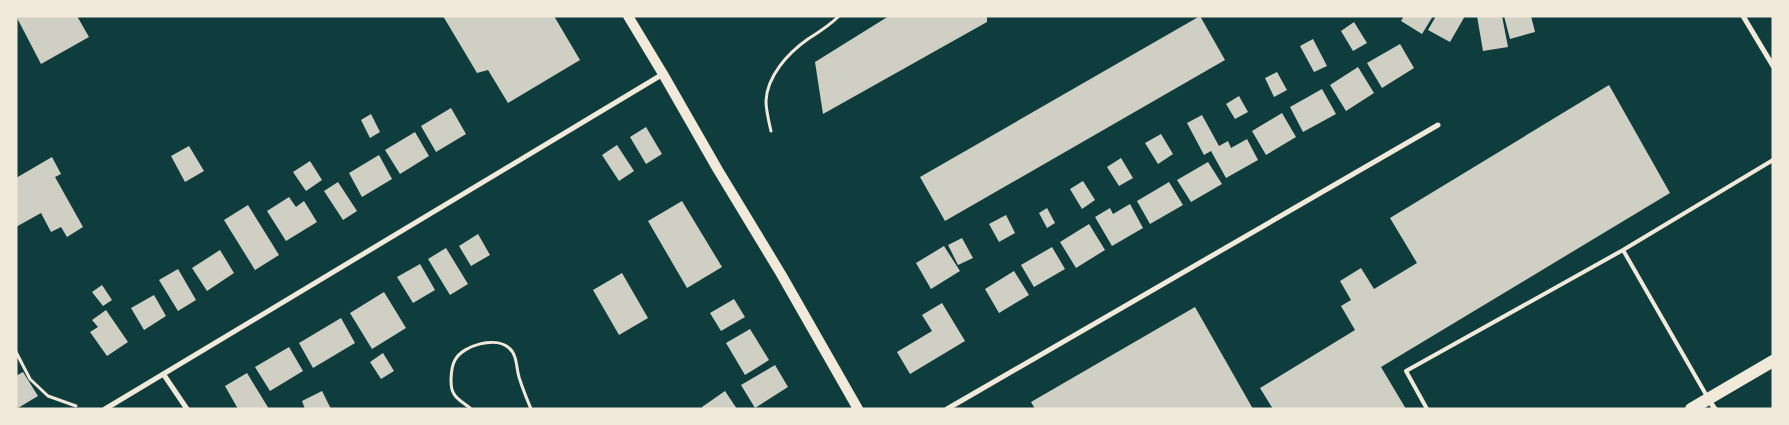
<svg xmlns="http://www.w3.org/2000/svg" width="1789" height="425" font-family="Karla,sans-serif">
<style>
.building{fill:#cfcfc3}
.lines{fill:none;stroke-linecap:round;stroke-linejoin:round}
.path{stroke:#f1e9da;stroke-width:3}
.service{stroke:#f1e9da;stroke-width:4}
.minor{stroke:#f1e9da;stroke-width:5}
.secondary{stroke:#f1e9da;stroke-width:10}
.primary{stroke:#f1e9da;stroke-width:12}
</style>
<rect width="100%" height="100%" fill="#0f3d3e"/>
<path class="building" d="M16,16H77L89,37L41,64Z
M443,16H554L580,60L508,103L488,70L477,73Z
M889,16H987V22L823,114L815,62Z
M1200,16L1225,60L945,221L920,177Z
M1404,16H1433L1422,34L1401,21Z
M1436,16H1465L1450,42L1428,30Z
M1477,16H1502L1508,47L1483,51Z
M1504,16H1531L1535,32L1510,39Z
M1354,22L1367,43L1353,51L1341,31Z
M1313,39L1327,66L1314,72L1300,46Z
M1400,44L1414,68L1382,88L1367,63Z
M1358,67L1374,93L1346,111L1330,85Z
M1277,72L1287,90L1274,97L1265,78Z
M1609,85L1670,193L1381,367L1406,409H1273L1260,388L1355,330L1341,306L1351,300L1340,281L1361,268L1374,289L1417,263L1390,218Z
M1322,89L1336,114L1303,132L1290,107Z
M1239,96L1248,112L1235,119L1226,104Z
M451,108L466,134L436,152L421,126Z
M1282,113L1296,137L1266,155L1252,131Z
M371,114L380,132L370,138L361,120Z
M1202,115L1219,146L1228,141L1231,148L1247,139L1258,160L1226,178L1211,151L1204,155L1187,123Z
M646,127L662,154L646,164L630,137Z
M415,132L429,156L400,174L385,150Z
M1161,134L1173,154L1158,164L1145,143Z
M617,145L634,171L619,181L602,155Z
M189,146L204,171L185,182L171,156Z
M379,155L392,179L362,197L349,173Z
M52,157L61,174L55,177L83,227L67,237L61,227L51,232L41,213L16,227V178Z
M1121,158L1133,178L1119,186L1107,167Z
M310,161L322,180L306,191L293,172Z
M1208,162L1222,184L1191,202L1177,180Z
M1083,181L1095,200L1082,209L1070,189Z
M338,182L357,211L343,220L324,191Z
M1169,182L1183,205L1150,224L1137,201Z
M289,197L296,207L304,201L317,222L286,241L267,211Z
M682,201L722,267L687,288L648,221Z
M1130,204L1143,228L1112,246L1095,217L1110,208L1113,214Z
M248,205L279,255L255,270L224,220Z
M1047,208L1055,223L1047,228L1039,213Z
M1006,215L1015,233L999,242L989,224Z
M1089,224L1105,250L1076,268L1060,242Z
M478,234L490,255L471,266L459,246Z
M962,238L973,258L958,265L948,245Z
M944,246L960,271L931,289L916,263Z
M1052,247L1065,269L1034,287L1021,265Z
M446,248L468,284L450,295L428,259Z
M220,250L234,273L207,291L192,268Z
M420,264L435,290L413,303L397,277Z
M178,269L196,300L178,311L159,280Z
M1014,271L1029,295L999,313L985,289Z
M622,273L648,318L619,335L593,290Z
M102,285L112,300L103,306L92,292Z
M384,292L406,328L372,349L350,313Z
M154,295L166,316L144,330L131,308Z
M734,299L745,317L721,331L710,313Z
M942,303L965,341L910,374L897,352L932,331L922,315Z
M1195,307L1253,409H1035L1031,402Z
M106,310L128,342L107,356L90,332L98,327L92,320Z
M341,318L355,343L313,368L299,343Z
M750,329L769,360L745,375L726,343Z
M289,347L303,371L270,391L255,367Z
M383,353L394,371L381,379L370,362Z
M775,365L788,387L755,408L741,385Z
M23,372L38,396L18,408L16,404V376Z
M247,373L269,409H238L225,386Z
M322,391L331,409H305L302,401Z
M725,391L737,409H703L702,407Z"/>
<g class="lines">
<path class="path" d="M771,131C769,122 766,111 766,101C767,76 788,53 808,39C819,32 829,26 839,16
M16,352L30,379L48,396L76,406
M471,409C466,404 457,400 454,394C449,387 451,367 455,360C463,345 496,336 509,348C518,355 516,371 520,380C523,390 527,399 531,409"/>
<path class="service" d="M1623,250L1708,398
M1427,409L1406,371L1623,250L1773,160"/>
<path class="minor" d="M1743,16L1773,66
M164,375L187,409
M1708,399L1715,409
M105,409L663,74
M947,409L1438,125"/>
<path class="secondary" d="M628,16L663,74L718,170L781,274L858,409"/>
<path class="primary" d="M1691,409L1773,361"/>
</g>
<rect width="1789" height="425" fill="none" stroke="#f1e9da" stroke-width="35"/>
</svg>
